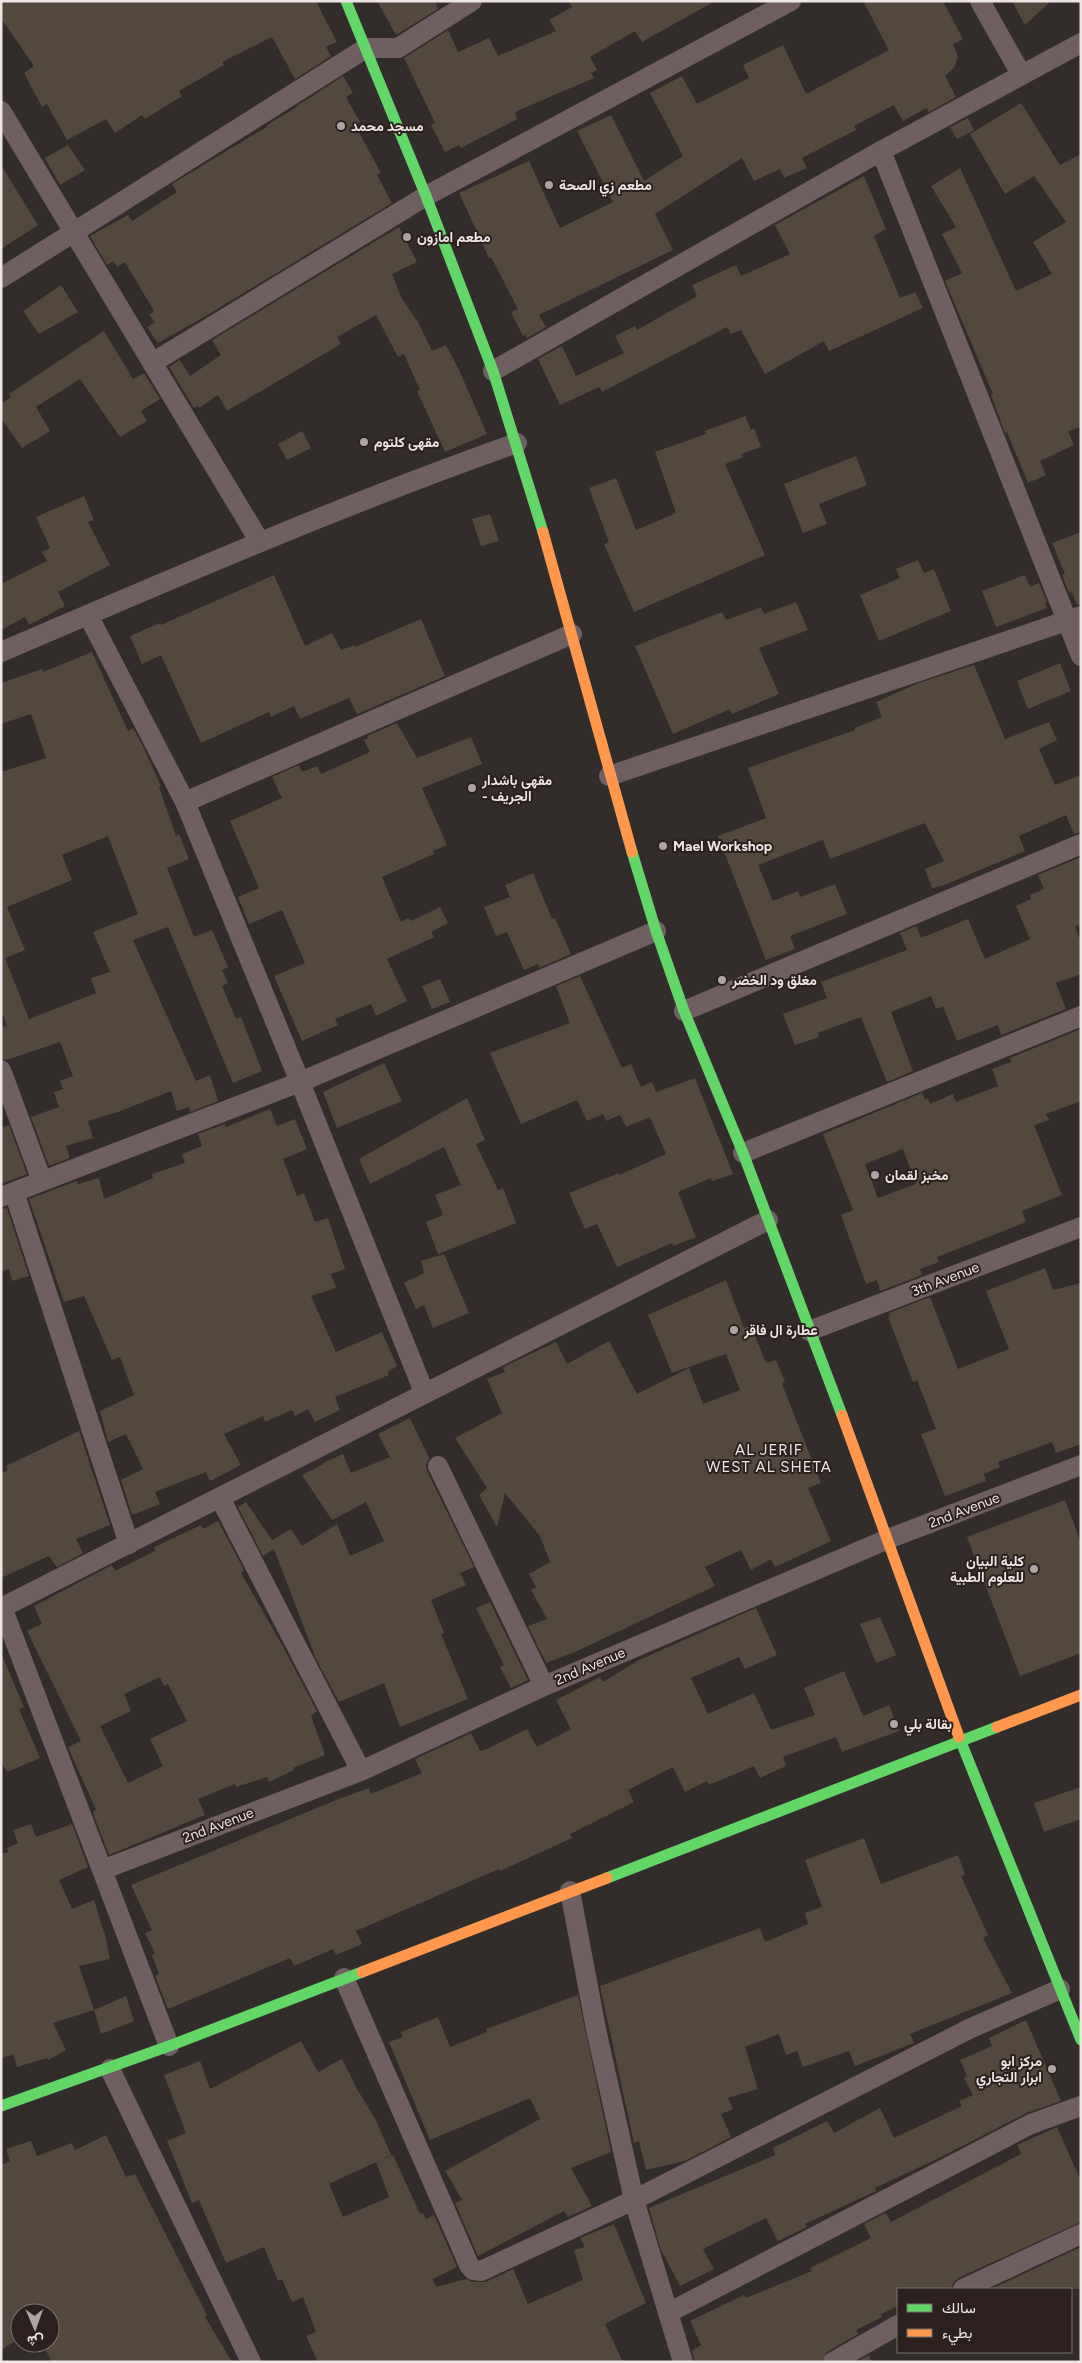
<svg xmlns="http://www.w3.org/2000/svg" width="1082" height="2363" font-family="Figtree,Vazirmatn,sans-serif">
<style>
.building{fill:#53483e;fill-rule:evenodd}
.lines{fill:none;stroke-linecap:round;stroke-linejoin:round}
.street{stroke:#6f5f60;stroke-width:20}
.fast{stroke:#63d668;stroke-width:11}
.slow{stroke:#ff974d;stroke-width:11}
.poi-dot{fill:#aca5a3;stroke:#2b201d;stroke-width:2}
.labels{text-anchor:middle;stroke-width:4;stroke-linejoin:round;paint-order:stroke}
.poi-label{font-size:14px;font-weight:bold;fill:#eee6e4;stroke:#2b201d;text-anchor:start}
.street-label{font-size:14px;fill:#eee6e4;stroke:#2b201d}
.neighbourhood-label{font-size:15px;letter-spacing:1px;fill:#eee6e4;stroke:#2b201d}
</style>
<rect width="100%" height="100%" fill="#322c2a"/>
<path class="building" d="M1,1H316L337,42L326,47L331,56L295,79L272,37L222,62L224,65L179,91L182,96L145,119L142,115L115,133L106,119L67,140L47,104L42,107L24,73L34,66L1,18Z
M377,1H435L438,9L396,35Z
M569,1H715L642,42L635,31L590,57L597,70L591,73L594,78L517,111L515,114L517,119L461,148L459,145L445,152L431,125L435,123L404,58L448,30L458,52L489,38L498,56L556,31L549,20L572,7Z
M863,1H943L963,39L953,44L958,56L954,68L945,76L956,97L929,112L926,108L903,121L894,105L854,126L856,130L802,158L807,168L784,178L780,169L754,181L742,158L655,214L673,250L539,315L546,327L527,338L526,335L523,336L511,312L518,309L491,257L489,258L459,193L529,161L560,228L613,202L577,131L611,115L644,181L683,156L650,93L682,76L697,104L749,78L743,65L783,45L806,94L889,50Z
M1012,1H1051L1025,25Z
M343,76L353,93L346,97L360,122L355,125L381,173L377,175L392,203L199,320L158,343L147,327L155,322L149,315L154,311L125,262L117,267L114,261L107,265L90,236L128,215L132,221L177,192L172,184L268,126L267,125L297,107V106Z
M1021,103L1060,165L1081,154V427L1068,431L1074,445L1040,461L1046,475L1028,483L1007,432L1005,433L991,395L993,394L945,281L962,273L942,234L956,227L931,186L960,168L1016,291L1052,274L1033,242L1066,222L1034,176L1005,194L970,134Z
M968,118L974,130L957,139L950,127Z
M68,145L85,170L60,185L45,158Z
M1,165L38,225L1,249Z
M864,176L886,229L874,236L900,298L915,292L923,308L829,351L824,341L765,374L741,330L731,334L727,327L602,392L599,387L560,405L538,359L562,346L576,376L624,353L615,336L635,326L637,330L697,296L692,285L736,265L741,276L790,254L775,225Z
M399,227L417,262L392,274L402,299L418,322L432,351L446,345L459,370L487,434L445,452L417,391L420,390L404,354L398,357L376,315L337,337L341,344L227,411L218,395L199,408L198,406L194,408L169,367L180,360L190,376L221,355L212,340Z
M61,285L78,312L39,334L23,311Z
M104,331L133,379L144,373L160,399L141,411L147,421L120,437L80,379L36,407L50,431L22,448L1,418V404L11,397L9,394Z
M745,416L751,430L754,428L761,447L741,454L743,457L725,464L765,555L634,612L604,544L609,542L589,488L616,478L636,530L676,513L655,452L706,434L705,431Z
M302,431L311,448L287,460L278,444Z
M856,456L867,485L819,504L827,524L803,533L784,484Z
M84,496L94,520L88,522L110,565L58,592L65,606L29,625L25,617L1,630V584L47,561L42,552L50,548L36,517Z
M490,514L499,541L481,546L472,519Z
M1081,532V604L1077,605L1072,592L1069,593L1062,575L1065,574L1052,543Z
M918,560L924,573L934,569L951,611L879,641L860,595L900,578L896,569Z
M274,575L305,646L332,633L341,650L355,645V647L421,619L445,676L357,714L349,698L300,719L294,706L271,717L269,712L201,743L161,655L142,664L130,636L160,623L161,625Z
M1025,575L1030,587L1039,583L1047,602L1045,603L1047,608L996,627L982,591Z
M796,602L808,630L759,648L779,694L732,714L730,709L673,734L635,646L722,612L726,620L761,607L764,614Z
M92,652L128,731L133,728L142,744L161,786L159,787L176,836L179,834L189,859L167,868L194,937L212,930L228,967L222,970L228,983L222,986L236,1019L241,1017L262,1071L233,1083L168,927L133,940L196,1081L210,1075L218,1101L190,1112L189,1107L177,1111L171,1091L118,1112L88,1121L93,1138L66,1146L70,1158L49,1166L31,1117L59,1107L54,1092L63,1089L60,1081L73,1076L60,1042L6,1060L1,1058V1027L7,1026L1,1010V772L46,758L31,714L1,724V683L42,669L43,672ZM108,836L138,914L93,932L110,972L91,978L96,993L29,1019L5,958L25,950L7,907L72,880L62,855Z
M1060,663L1071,691L1028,709L1017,681Z
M974,665L1005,739L1049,722L1057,740L1039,749L1055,785L1081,775V832L1074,834L1066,815L1019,836L1025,851L942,886L932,888L925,869L944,861L925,823L830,859L823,840L758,865L773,901L798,891L800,897L835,884L847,914L790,936L795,949L766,960L718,836L766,818L748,768L855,730V728L882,717L876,702L916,684Z
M397,723L417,758L471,737L482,764L422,788L447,845L433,851L434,854L382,877L401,922L409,918L411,921L440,907L448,923L431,932L434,937L387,959L407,1001L376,1016L371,1004L335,1019L338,1025L302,1041L274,976L305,963L282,910L249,924L238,897L259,888L230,821L282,798L272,777L299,765L302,772L317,766L321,774L370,752L364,740L368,738L367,736Z
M1081,857V924L1075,927L1081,942V974L1056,983L1066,1009L1001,1035L998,1025L957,1041L943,1006L936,1009L931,996L891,1012L913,1071L887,1082L861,1017L818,1033L819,1037L795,1045L783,1014L827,998L821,982L907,950L900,933L916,926L921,938L968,919L985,959L1030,939L1016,906L1031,899L1030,895L1044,889L1038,875Z
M533,873L552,919L555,918L571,954L539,968L538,964L524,970L507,932L496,936L484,907L510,897L505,885Z
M580,976L622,1068L631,1064L641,1087L652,1082L656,1092L695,1078L733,1174L712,1181L711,1178L678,1192L696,1237L673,1246L672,1243L617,1267L597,1224L585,1229L569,1193L619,1173V1175L666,1154L650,1117L626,1127L620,1115L606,1121L603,1114L587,1121L577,1100L521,1124L490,1053L570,1023L556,986Z
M440,979L450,1002L432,1009L422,986Z
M1081,1029V1101L1046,1114L1049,1120L1034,1125L1062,1195L1022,1211L1026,1222L937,1257L939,1262L920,1269L922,1275L880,1291L877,1280L866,1284L841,1215L853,1210L823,1134L922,1093L925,1099L928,1098L930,1104L953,1094L956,1102L998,1086L992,1069L1011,1062L1010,1058ZM903,1149L916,1184L878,1198L865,1164Z
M384,1063L402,1101L337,1128L323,1092Z
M467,1098L485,1140L476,1144L498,1190L503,1188L516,1223L438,1254L426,1222L443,1215L435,1195L461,1185L444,1147L370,1184L359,1159Z
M270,1109L277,1126L295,1119L307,1149L283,1159L297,1196L304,1193L315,1222L328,1218L345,1269L331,1274L336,1288L311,1296L336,1352L382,1332L397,1366L388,1372L389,1375L335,1397L340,1410L315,1422L308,1409L295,1416L292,1410L265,1422L263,1416L224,1434L241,1465L210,1481L206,1472L155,1492L160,1504L132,1515L121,1480L143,1469L126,1434L108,1442L100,1411L134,1395L120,1357L112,1360L84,1296L64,1302L29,1199L77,1181L78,1184L99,1178L104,1199L153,1178L152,1174L185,1163L182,1154L202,1146L198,1134L225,1124L226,1127Z
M9,1125L27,1174L1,1184V1128Z
M7,1208L29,1276L12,1281L9,1269L1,1272V1209Z
M444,1254L469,1313L433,1328L424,1305L416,1309L404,1283L424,1273L421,1261Z
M1045,1268L1053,1290L1081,1283V1444L1056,1453L1052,1442L998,1462L1000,1467L984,1474L986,1481L945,1496L921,1434L936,1429L917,1380L913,1382L888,1317L890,1316L889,1313L930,1297L958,1369L1009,1349L986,1291Z
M726,1280L744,1328L751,1326L766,1363L776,1360L785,1382L782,1384L821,1483L808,1488L831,1541L775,1567L771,1559L751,1570L741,1550L705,1567L715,1586L575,1652L546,1663L528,1626L547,1619L531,1590L536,1587L529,1574L550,1562L540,1536L505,1493L497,1527L479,1495L487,1488L455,1438L502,1413L487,1379L505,1372L503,1367L556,1342L567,1364L609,1341L637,1394L689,1368L703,1404L740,1390L726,1354L672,1373L648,1315Z
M410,1418L429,1458L426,1465L427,1471L474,1567L460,1573L466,1585L431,1600L444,1633L441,1634L468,1699L400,1727L384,1683L339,1702L316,1659L274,1549L263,1556L238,1507L246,1502L272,1540L291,1529L302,1546L337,1524L350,1556L384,1541L366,1502L332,1520L302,1475L323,1464V1463L343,1454L351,1473L390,1457L378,1434Z
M79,1431L110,1525L76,1539L83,1553L57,1567L49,1556L1,1578V1473L8,1470L6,1466Z
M1065,1500L1081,1543V1653L1020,1676L967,1537Z
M218,1521L244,1570L241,1573L282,1645L317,1711L311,1716L325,1755L293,1768L294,1770L269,1782L267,1777L236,1787L235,1784L198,1799L205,1815L109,1855L94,1816L93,1811L96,1810L68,1747L81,1741L27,1631L42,1624L34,1606L112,1565L115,1571L155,1551L154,1547L201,1525L203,1529ZM160,1677L164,1686L168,1684L187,1721L150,1739L163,1766L128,1783L100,1726L131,1711L124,1694Z
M490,1602L528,1680L511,1688L500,1667L504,1665L476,1608Z
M756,1608L777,1655L745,1669L739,1657L691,1678L708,1714L754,1693L771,1730L815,1715L804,1688L844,1671L863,1716L889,1705L899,1731L842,1752L836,1737L783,1757L786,1766L760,1778L754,1766L709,1785L707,1781L685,1792L673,1767L628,1790L634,1802L570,1834L572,1838L500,1871L499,1869L356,1931L362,1944L336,1955L333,1949L294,1966L290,1958L168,2009L155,1976L159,1974L152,1955L155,1953L145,1933L152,1930L131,1885L336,1800L369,1788L371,1794L422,1773L415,1759L471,1733L480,1751L485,1750L527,1729L537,1747L571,1729L556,1700L600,1677L603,1682L639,1660Z
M880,1617L896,1655L876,1663L860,1624Z
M1,1653L24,1707L19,1709L40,1758L7,1772L1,1761Z
M1081,1787V1819L1044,1832L1034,1803Z
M31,1824L36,1837L72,1824L88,1867L59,1880L72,1909L94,1900L105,1935L110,1959L79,1966L94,2010L126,1996L134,2021L101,2034L94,2010L53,2023L66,2050L48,2060L47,2058L17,2067L13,2054L1,2059V1854L9,1852L7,1848L18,1843L13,1830Z
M864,1838L881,1884L958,1855L965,1875L961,1876L988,1935L983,1938L1012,1993L910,2034L914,2043L855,2066L849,2051L803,2067L797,2051L786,2055L779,2034L745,2047L758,2089L728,2098L733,2109L721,2114L731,2137L685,2161L646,2170L639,2141L634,2143L600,1986L760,1928L765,1942L808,1924L805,1913L822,1907L805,1860Z
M578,1995L611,2152L571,2168L592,2206L568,2217L564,2211L478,2256L455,2203L462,2200L445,2171L540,2119L530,2098L430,2140L389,2042L403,2037L401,2032L438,2017L450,2047L487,2032L486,2029Z
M1026,2020L1061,2101L1026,2113L941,2157L875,2188L876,2191L805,2224L807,2227L778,2241L766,2218L703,2249L714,2269L680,2286L661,2250L649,2208L775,2155L773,2148L827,2121L834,2133L880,2108L894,2138L962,2106L959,2101L973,2095L964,2078L967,2076L960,2060L992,2046L989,2038Z
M301,2041L318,2072L342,2059L357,2089L376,2120L391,2155L329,2184L343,2217L389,2197L376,2162L393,2155L420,2214L423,2213L426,2219L434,2215L457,2267L433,2279L436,2287L466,2279L472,2282H486L513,2269L528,2304L583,2280L574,2250L585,2247L580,2238L614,2224L646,2303L605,2324L623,2362H318L306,2336L316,2332L303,2297L292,2302L282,2279L278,2281L264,2247L226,2263L199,2200L192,2203L167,2141L186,2133L164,2075L200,2061L210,2089Z
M1057,2127L1081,2181V2222L958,2278L953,2283L951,2289H898V2306L881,2314L882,2317L856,2330L858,2334L827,2352L821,2362H695L692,2351L701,2345L690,2321L744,2295L746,2298L812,2271L810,2268L871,2238L864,2224L886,2213L891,2222L1021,2154L1017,2145Z
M106,2135L126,2177L135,2174L207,2315L205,2317L232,2362H52L42,2343H50V2313H20V2338L1,2350V2165L10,2161L6,2149L31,2141L37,2156L72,2143L75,2150Z
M1081,2247V2289H991Z
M869,2355L872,2362H857Z"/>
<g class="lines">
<path class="street" d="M980,1L1021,74
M1,111L260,542
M881,151L1081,656
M1,278L366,48H398L472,1
M152,363L426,196L791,1
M493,371L881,151L1081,43
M88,615L185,802L300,1082L424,1392
M1,652C171,579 342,505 517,443
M609,776L1081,616
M185,802L572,634
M684,1011L1081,844
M1,1070L42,1181
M743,1153L1081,1016
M14,1192L129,1544
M1,1197L300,1082L656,931
M809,1331L1081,1227
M438,1466L544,1686
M220,1498L361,1771
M2,1607L169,2046
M1,1608L768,1220
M102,1870L361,1771L544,1686L888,1539L1081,1465
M570,1891L596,2029L634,2200L683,2362
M344,1978L469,2265L473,2270L481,2271L634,2200L969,2029L1060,1989
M110,2069L251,2362
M963,2289L1081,2234
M670,2312L1031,2124L1081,2106
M833,2362L898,2325"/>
<path class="fast" d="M346,1L426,196L493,371L543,532
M632,852L656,931L684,1011L743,1153L842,1415
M959,1737L1081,2040
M607,1878L997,1727
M1,2106L169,2046L362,1972"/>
<path class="slow" d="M543,532L632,852
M842,1415L959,1737
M997,1727L1081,1695
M362,1972L607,1878"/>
</g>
<g class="poi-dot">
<circle cx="341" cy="126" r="5"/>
<circle cx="549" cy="185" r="5"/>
<circle cx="407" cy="237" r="5"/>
<circle cx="364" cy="442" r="5"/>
<circle cx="472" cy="788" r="5"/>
<circle cx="663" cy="846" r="5"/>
<circle cx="722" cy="980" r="5"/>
<circle cx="875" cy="1175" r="5"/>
<circle cx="734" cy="1330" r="5"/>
<circle cx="1034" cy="1569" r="5"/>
<circle cx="894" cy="1724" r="5"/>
<circle cx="1052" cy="2069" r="5"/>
</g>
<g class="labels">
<g class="poi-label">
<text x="351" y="131">مسجد محمد</text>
<text x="559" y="190">مطعم زي الصحة</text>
<text x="417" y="242">مطعم امازون</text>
<text x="374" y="447">مقهى كلتوم</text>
<text x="482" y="785">مقهى باشدار<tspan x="482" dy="16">- الجريف</tspan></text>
<text x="673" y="851">Mael Workshop</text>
<text x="732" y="985">مغلق ود الخضر</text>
<text x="885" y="1180">مخبز لقمان</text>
<text x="744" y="1335">عطارة ال فاقر</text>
<text x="1024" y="1566" text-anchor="end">كلية البيان<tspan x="1024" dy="16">للعلوم الطبية</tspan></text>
<text x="904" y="1729">بقالة بلي</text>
<text x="1042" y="2066" text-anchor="end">مركز ابو<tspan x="1042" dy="16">ابرار التجاري</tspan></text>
</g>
<g class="street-label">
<text transform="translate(945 1279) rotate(-21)" y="5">3th Avenue</text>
<text transform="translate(964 1510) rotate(-21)" y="5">2nd Avenue</text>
<text transform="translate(590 1666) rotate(-23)" y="5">2nd Avenue</text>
<text transform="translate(218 1825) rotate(-21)" y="5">2nd Avenue</text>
</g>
<g class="neighbourhood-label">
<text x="769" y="1455">AL JERIF<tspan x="769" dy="17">WEST AL SHETA</tspan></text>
</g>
</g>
<rect width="1082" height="2363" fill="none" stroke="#eee6e4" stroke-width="5"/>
<rect x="897" y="2288" width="175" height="65" fill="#2b201d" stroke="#796f6d"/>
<rect x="907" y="2304" width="25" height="8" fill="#63d668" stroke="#796f6d"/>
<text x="942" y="2313" font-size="15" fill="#eee6e4">سالك</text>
<rect x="907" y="2329" width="25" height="8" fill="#ff974d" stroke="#796f6d"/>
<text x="942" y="2338" font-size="15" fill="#eee6e4">بطيء</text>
<g transform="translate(35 2328) rotate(178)"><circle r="24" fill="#2b201d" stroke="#796f6d"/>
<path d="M0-4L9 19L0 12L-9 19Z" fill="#aca5a3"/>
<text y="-8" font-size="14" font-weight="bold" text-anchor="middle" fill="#eee6e4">ش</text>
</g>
</svg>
